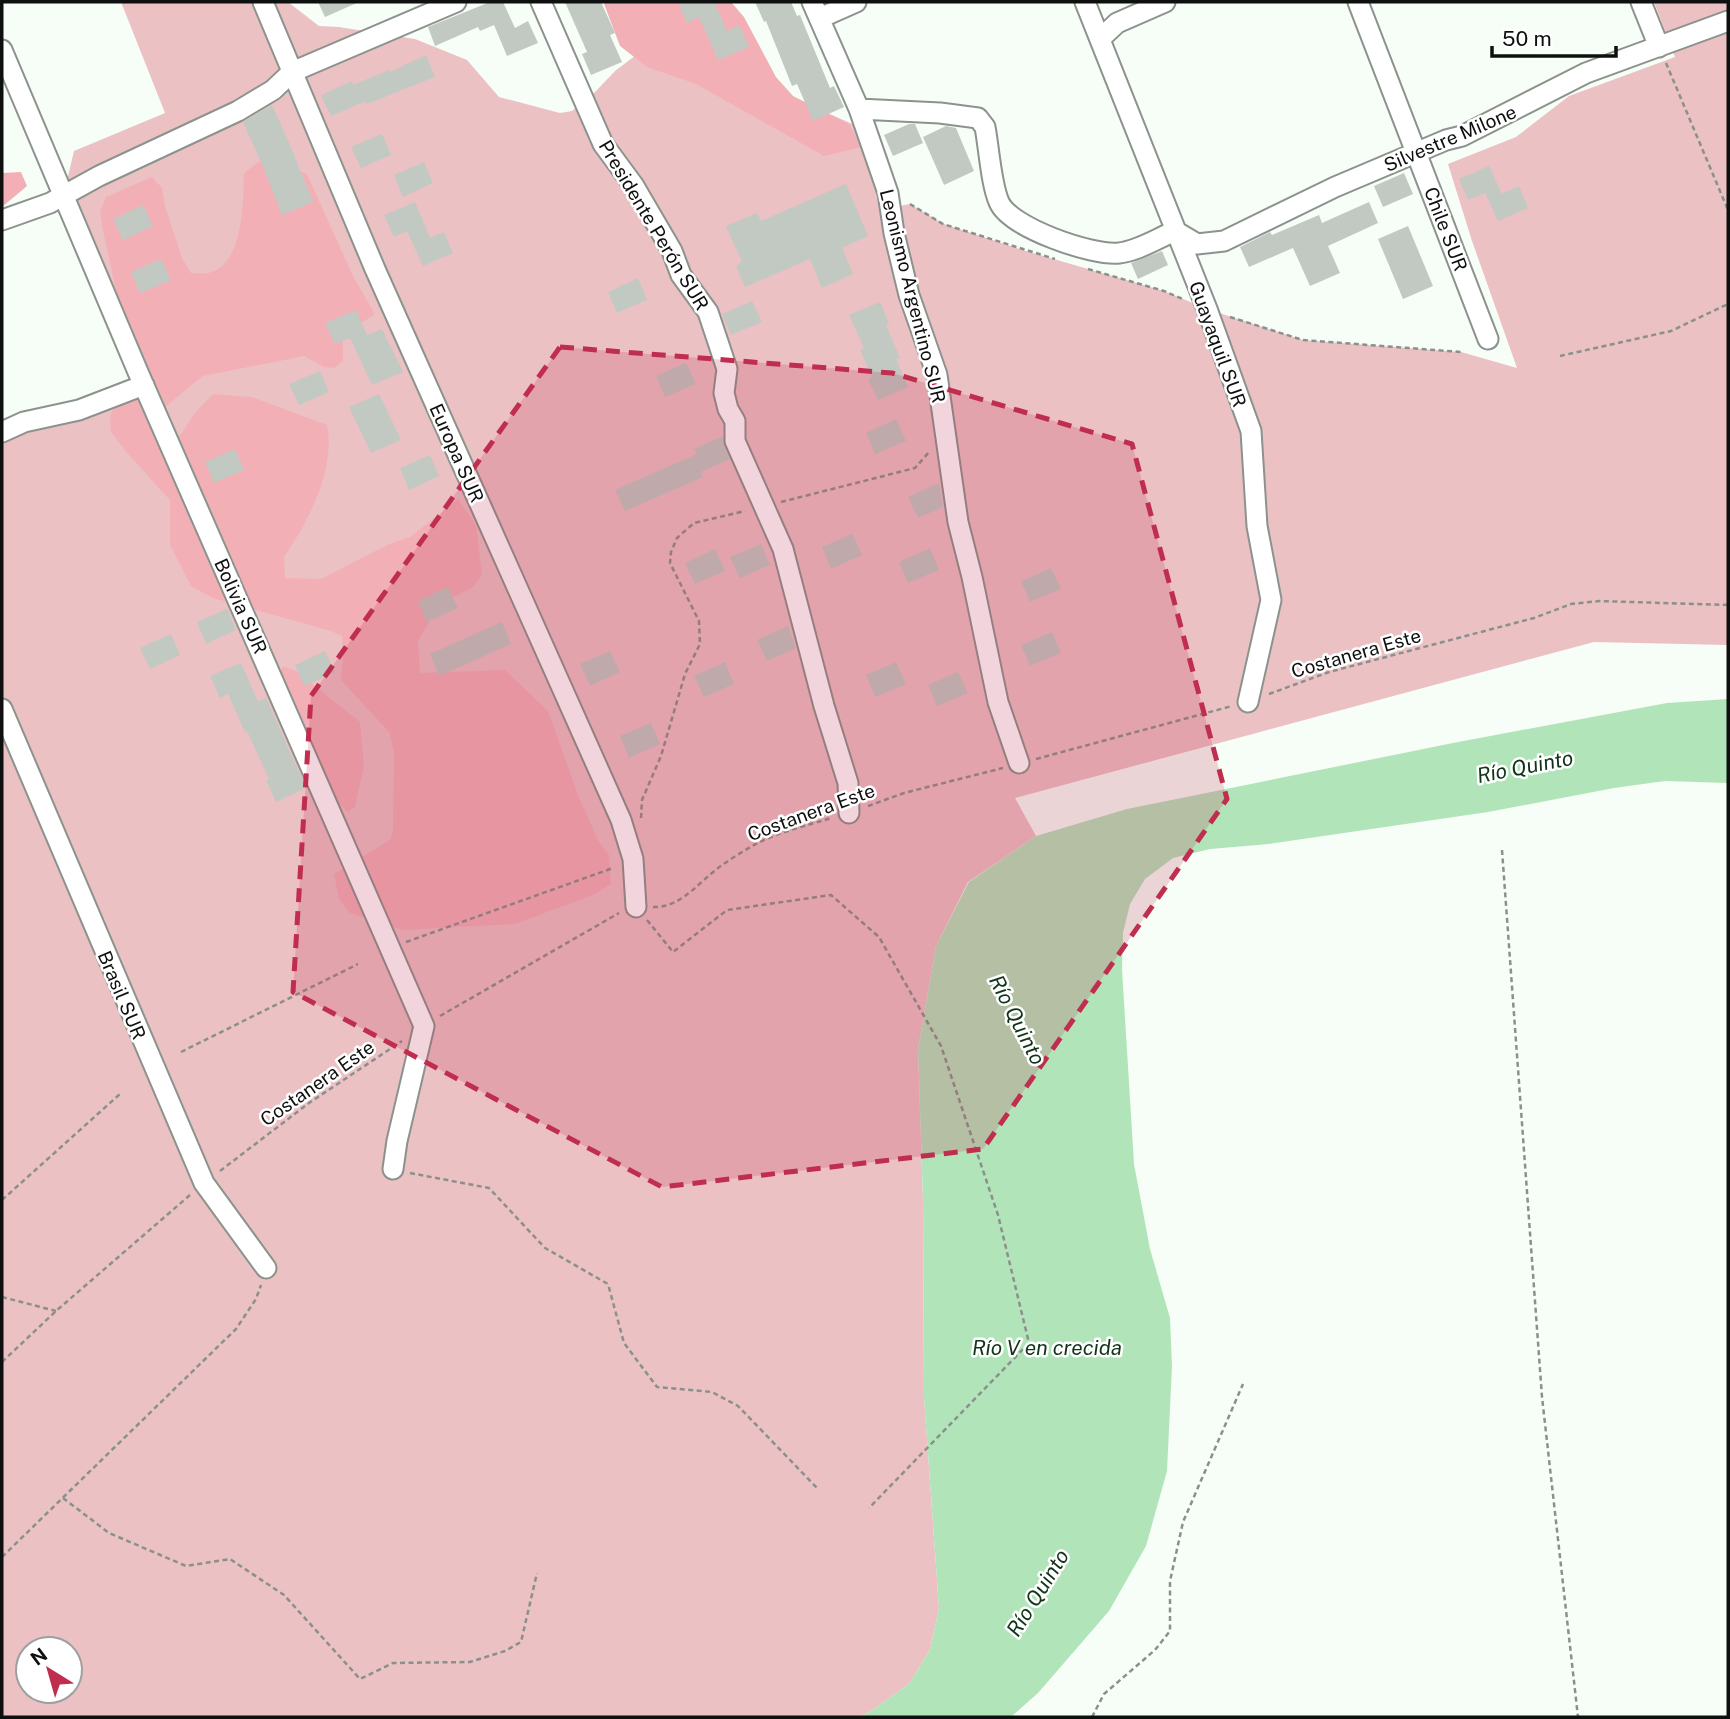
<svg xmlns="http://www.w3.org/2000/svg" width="1730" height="1719" font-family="'Public Sans',sans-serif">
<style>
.green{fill:#ecc1c4;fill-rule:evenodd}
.forest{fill:#f2b0b6}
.water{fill:#b2e4b9}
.building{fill:#c1c9c2}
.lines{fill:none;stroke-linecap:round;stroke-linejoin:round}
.minor-casing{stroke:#8b938c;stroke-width:23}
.path{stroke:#8a908b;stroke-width:2.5;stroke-dasharray:5 3.5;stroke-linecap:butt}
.minor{stroke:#fff;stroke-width:19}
.marked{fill:#bf2e4f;fill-opacity:0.2;stroke:#bf2e4f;stroke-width:5;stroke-dasharray:14 9;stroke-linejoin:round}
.labels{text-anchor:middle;stroke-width:5;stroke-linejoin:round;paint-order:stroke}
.street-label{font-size:19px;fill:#0d100e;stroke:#fff}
.water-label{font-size:21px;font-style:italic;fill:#103419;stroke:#fff}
</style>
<rect width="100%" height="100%" fill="#f6fef7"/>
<path class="green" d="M121,2H288L319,26L339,27L415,39L467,60L499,97L560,113L572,111L596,91L615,71L648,46L684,50L866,130L887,200L879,210L910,204L944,224L1026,251L1164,291L1207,309L1303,340L1461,352L1517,368L1472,241L1448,164L1516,137L1569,96L1675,57L1654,2H1728V645L1594,642L1015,798L1036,836L968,882L936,946L918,1049L923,1200L924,1397L939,1608L930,1650L909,1684L870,1712L858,1717H2V432L143,385L63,197L74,151L165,113ZM28,1649H70V1691H28Z"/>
<path class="forest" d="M607,2H731L744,17L776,77L793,96L849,124L862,147L824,156L696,84L647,67L620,46L604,4Z
M264,158L307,174L353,276L375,314L343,335V361L334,368L324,367L304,356L203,376L164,408L156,442L160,450L181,434L195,413L213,394L252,397L327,425C336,469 308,522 284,557L285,578L321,579L389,544L410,537L458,499L476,525L482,575L472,588L440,603L418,641L420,673L505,670L548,711L578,795L598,840L609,855L611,884L595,894L515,924L403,930L350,913L339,899L334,874L390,840L393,831L394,754L390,733L341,680L343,661L342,636L331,631L213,598L191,586L170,545V500L128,454L111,432L110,416L114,408L143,395L134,348L117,295L103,231L100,212L106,197L152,177L162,188L165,206L182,258L191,273C197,273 207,274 212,272C244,260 243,201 244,173Z
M21,172L27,186L2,207V173Z
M283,666L296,671L360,722L364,766L355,807L348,812L337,802L287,698L279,674Z"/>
<path class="water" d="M1728,699V783L1665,781L1614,788L1488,812L1269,844L1210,849L1173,858L1145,879L1130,904L1123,933L1122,969L1134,1164L1150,1249L1170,1318L1172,1366L1167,1471L1146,1546L1109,1611L1038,1693L1011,1717H858L870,1712L909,1684L930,1650L939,1608L924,1397L923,1200L918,1049L936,946L969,882L1036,836L1127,809L1453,743L1667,703Z"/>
<path class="building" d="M318,2H359L325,17Z
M490,2H503L515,28L528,21L538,43L507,56L494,25L480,31L478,27L435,46L428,27Z
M565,2H601L615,33L610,35L622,62L591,75L582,54L587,52Z
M678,2H714L727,31L739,25L749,47L718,60L699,17L687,23Z
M755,2H791L797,16L800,15L830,88L834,86L844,107L813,121L797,84L792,86L766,21L764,22Z
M426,55L435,77L367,104L366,101L331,116L321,95L352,81L353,85L389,70L390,72Z
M272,105L290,145L313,202L282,215L262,164L243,122Z
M909,124H915L923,143L893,156L884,135Z
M946,126L956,128L974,171L944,185L923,137Z
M382,134L391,155L361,168L351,147Z
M424,162L433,183L403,197L394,175Z
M1489,166L1502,194L1519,186L1528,208L1498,221L1485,193L1468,200L1459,179Z
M1404,173L1413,194L1383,207L1374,186Z
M846,184L868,236L842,248L853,274L822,288L810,259L745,287L736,266L742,262L726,226L757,213L761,221Z
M415,202L430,238L444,232L453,253L423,266L407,231L394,237L384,215Z
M1369,202L1378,223L1328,246L1340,273L1310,286L1293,248L1249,267L1240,247L1270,232L1272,235L1319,215L1322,223Z
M143,205L153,226L123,240L113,219Z
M1408,226L1433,286L1403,299L1378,239Z
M1162,251L1168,265L1138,279L1131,263Z
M161,259L171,280L140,293L131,272Z
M638,278L647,300L617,313L608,292Z
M752,301L762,322L731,335L722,314Z
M880,302L889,323L886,325L900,358L896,359L908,387L878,400L868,379L872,377L860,350L864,348L849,315Z
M356,310L367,335L382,329L403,372L372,385L350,338L335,344L325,323Z
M686,363L696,384L665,397L656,376Z
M320,371L329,392L299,405L289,384Z
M379,394L401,440L371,453L349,407Z
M896,419L906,441L875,454L866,433Z
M723,436L724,445L730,459L701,472L703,477L625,511L615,490L697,454L694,449Z
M235,449L244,470L214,483L205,462Z
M430,455L439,476L409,490L400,468Z
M939,483L943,507L918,518L908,497Z
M852,534L862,555L831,569L822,547Z
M761,544L770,565L740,578L730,557Z
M930,548L939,570L908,583L899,562Z
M715,549L725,571L695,584L685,563Z
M1051,568L1061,589L1030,602L1021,581Z
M448,587L458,608L427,622L418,601Z
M227,609L236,630L206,644L197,622Z
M502,622L511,644L439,676L430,654Z
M788,626L796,648L767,661L757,640Z
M1052,632L1061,653L1030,666L1021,645Z
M171,634L180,655L150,669L140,648Z
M325,651L335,672L304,686L295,665Z
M610,651L620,672L590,686L580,664Z
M725,662L734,684L704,697L694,676Z
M896,662L906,684L875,697L866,675Z
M241,663L258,701L266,698L306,788L276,802L266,780L269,779L247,731L245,732L228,694L220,698L210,676Z
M958,672L968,693L937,706L928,685Z
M651,723L660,744L629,758L620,736Z"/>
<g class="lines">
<g class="minor-casing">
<path id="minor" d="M263,2L375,269L621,820L633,859L636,907
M541,2L603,144L634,186L672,251L681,275L708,312L727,369L724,393L728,409L735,421V441L783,549L824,706L848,783L849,813
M812,2L859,109L888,193L894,233L909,295L937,375L958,522L972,577L998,702L1019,763
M1085,2L1207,309L1251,431L1257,526L1271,600L1248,702
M1358,2L1488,339
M1641,2L1659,47
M820,18L856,2
M1100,39L1117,23L1165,2
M2,50L138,372L424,1026L397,1141L393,1169
M859,109L940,113L978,118L985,127C989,148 991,184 999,202C1010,228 1093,256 1119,253C1138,251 1158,238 1175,231
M2,220L50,203L99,176L238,111L273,90L292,72L456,2
M1175,231L1197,244L1224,241L1335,187L1446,140L1462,136L1586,73L1728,21
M2,432L24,422L79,410L144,385
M2,709L204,1183L266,1268"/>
</g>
<path class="path" d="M1666,63L1728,210
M910,204L943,224L1055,259
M1088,269L1164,291L1185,300
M1230,317L1303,340L1461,352
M1560,356L1671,331L1728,304
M781,502L915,468L930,451
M1269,694L1329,672L1534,618L1571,604L1599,601L1728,605
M1036,759L1232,706
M868,806L904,793L1003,768
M641,818L642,800L661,756L685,674L700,644L699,621L670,563L671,552L677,538L694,523L745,511
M1502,850L1542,1397L1578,1717
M653,907C678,908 695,887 712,873C725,862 740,853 754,845C778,832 806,826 831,818
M647,920L673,952L727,910L831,895L879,937L941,1046L998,1215L1029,1343L869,1508
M406,942L613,868
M440,1016L619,913
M181,1052L358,964
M220,1171L309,1103L402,1041
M410,1173L489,1188L545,1248L608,1284L624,1343L657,1387L712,1392L738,1406L817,1488
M2,1200L120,1094
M2,1297L56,1311
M2,1362L56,1311L190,1195
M63,1498L109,1533L186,1566L230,1559L284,1595L360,1679L393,1663L470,1662L505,1651L521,1642L537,1573
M2,1557L236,1329L256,1299L261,1285
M1092,1717L1104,1694L1155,1650L1170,1631V1581L1183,1522L1243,1384"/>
<use href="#minor" class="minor"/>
</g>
<path class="marked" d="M560,347L892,373L1132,444L1227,799L983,1149L662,1187L293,992L311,696Z"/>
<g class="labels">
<g class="street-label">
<text transform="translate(1450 138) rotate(-23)" y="7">Silvestre Milone</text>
<text transform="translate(654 225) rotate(59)" y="7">Presidente Perón SUR</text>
<text transform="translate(1446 229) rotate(69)" y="7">Chile SUR</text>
<text transform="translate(913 296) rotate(76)" y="7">Leonismo Argentino SUR</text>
<text transform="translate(1218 344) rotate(70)" y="7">Guayaquil SUR</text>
<text transform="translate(457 453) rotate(66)" y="7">Europa SUR</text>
<text transform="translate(241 606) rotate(66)" y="7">Bolivia SUR</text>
<text transform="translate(1356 653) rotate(-16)" y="7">Costanera Este</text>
<text transform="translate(811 812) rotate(-20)" y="7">Costanera Este</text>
<text transform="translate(122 995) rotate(67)" y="7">Brasil SUR</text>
<text transform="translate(317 1083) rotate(-35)" y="7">Costanera Este</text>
</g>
<g class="water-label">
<text transform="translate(1525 767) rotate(-11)" y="7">Río Quinto</text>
<text transform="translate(1017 1020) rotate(63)" y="7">Río Quinto</text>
<text x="1047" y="1355">Río V en crecida</text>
<text transform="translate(1038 1593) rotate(-58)" y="7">Río Quinto</text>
</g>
</g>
<rect width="1730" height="1719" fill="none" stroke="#0d100e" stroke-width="7"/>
<g transform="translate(49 1670) rotate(323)"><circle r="33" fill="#ffffff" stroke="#9e9f9f" stroke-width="2"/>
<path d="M0-5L12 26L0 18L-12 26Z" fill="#bf2e4f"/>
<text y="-10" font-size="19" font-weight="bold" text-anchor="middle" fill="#0d100e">N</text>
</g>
<path d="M1492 46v10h124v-10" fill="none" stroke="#0d100e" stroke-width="3.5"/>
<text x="1502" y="46" font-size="21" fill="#0d100e" stroke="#ffffff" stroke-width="5" paint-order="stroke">50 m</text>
</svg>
